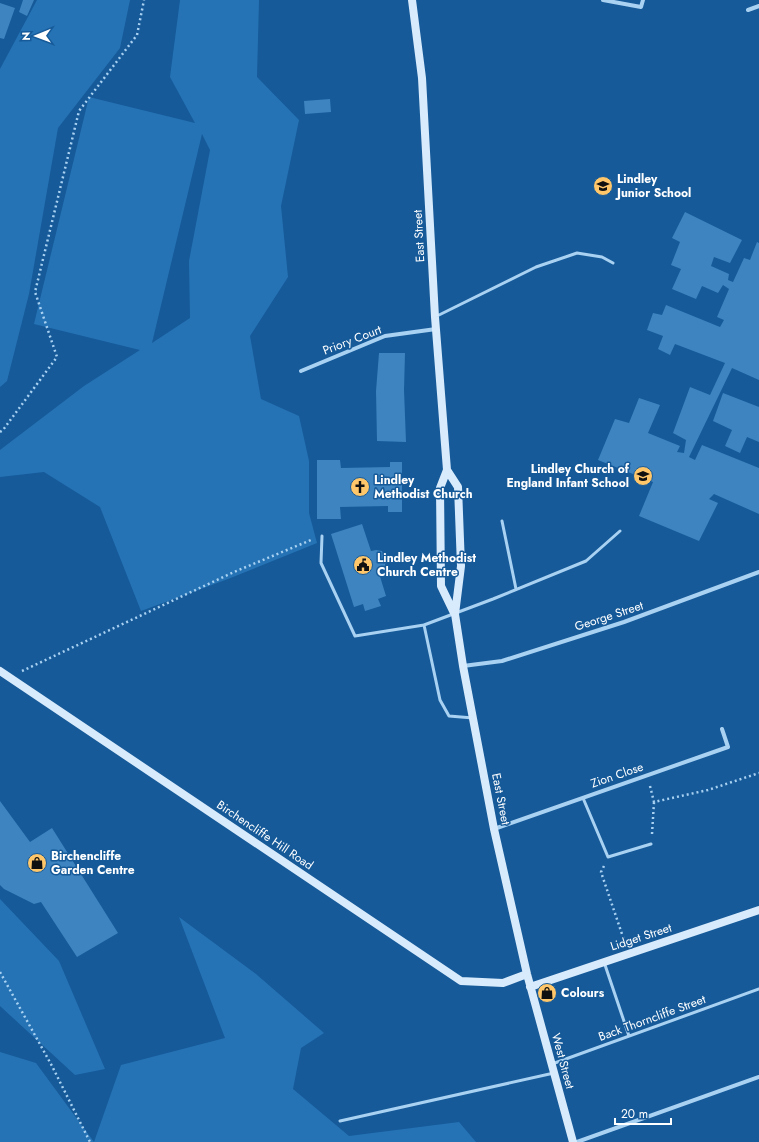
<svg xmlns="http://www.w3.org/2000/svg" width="759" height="1142" font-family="Jost,sans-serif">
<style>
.green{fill:#2573b5;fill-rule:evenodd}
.building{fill:#3e84c0}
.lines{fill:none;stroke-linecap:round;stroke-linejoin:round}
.path{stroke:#a9d1f2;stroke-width:2.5;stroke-dasharray:2 3;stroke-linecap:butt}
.lane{stroke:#a9d1f2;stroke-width:3}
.street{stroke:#a9d1f2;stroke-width:4}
.secondary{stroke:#d8ebfc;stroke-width:8}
.labels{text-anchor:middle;stroke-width:3;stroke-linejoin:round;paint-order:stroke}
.poi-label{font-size:12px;font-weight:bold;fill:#fff;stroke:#165a99;text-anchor:start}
.street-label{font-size:12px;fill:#fff;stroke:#165a99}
</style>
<rect width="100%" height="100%" fill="#165a99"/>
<path class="green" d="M37,0H130L120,48L58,128L29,294L7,381L0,387V69Z
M180,0H259L257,77L299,120L281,206L288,277L250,336L261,399L299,416L309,461V513L317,543L228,579L141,611L100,507L44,472L0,477V450L84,386L140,350L34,324L89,97L195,123L170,77ZM202,134L210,150L189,261L190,318L152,343Z
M0,899L59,961L105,1069L75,1075L0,1006Z
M179,917L256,974L324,1033L301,1048L293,1089L349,1136L459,1122L476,1142H94L121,1065L225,1038Z
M0,1052L36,1063L94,1142H0Z"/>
<path class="building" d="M23,0H34L27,16L19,12Z
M0,3L15,8L4,39L0,38Z
M330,99L331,112L305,114L304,101Z
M685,212L742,240L730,263L714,257L711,266L729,274L728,280L733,282L744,258L750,260L757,242L759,243V380L732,368L689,457L695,460L702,445L759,468V514L714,494L709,499L718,503L699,541L639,516L653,482L598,460L615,419L629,423L639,398L660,405L648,433L680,446L677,452L684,453L686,440L673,433L690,387L710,395L725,363L675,344L670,355L658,349L663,336L647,330L653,313L662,315L666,305L720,327L724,320L717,317L729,289L723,285L718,293L702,286L696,299L672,289L681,269L671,265L680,242L672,238Z
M379,353H405L404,390L406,442L377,441L376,391Z
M723,393L759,407V442L747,437L740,453L725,446L732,430L713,421Z
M317,460H340L341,468L390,467V462H402V512H388V506L340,507L341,519H317Z
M362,524L371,551L376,550L382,551L386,562L384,568L378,570L386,596L378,599L381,606L365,611L363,604L354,607L331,534Z
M0,801L30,842L52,828L118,933L77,957L41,902L34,904L4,889L0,885Z"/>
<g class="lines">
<path class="path" d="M0,432L3,430L57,357L35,292L79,111L137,35L144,0
M22,671L234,572L311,540
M650,786L654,802L708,790L759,773
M652,834L654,802
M604,866L601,872L625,943
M0,972L52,1066L90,1142"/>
<path class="lane" d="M437,316L536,267L577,253L602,257L613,263
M502,521L516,589
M322,536L321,563L355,636L424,625
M473,718L449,716L440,700L424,625L493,599L586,561L620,531
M583,798L608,857L651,844
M604,962L629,1036
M552,1064L759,989
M340,1121L554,1073"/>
<path class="street" d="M603,0L641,7L643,0
M748,10L759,6
M301,371L385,336L436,329
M463,666L502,661L624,622L759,572
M494,829L728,747L722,729
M577,1142L759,1077"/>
<path class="secondary" d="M412,0L422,78L435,317L447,470L440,488L441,586L454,613
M447,470L458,487L461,566L455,614L463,666L494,829L527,974L573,1142
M0,671L461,981L503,983L527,974
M530,987L759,910"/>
</g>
<defs>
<g id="school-disc" transform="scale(1)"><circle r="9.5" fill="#ffc76a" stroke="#165a99"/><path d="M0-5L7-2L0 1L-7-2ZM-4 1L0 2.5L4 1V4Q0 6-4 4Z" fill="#111"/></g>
<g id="church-disc" transform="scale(1)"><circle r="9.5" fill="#ffc76a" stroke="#165a99"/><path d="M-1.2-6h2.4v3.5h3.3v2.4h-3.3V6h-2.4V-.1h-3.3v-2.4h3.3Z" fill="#111"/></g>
<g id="civic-disc" transform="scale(1)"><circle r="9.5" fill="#ffc76a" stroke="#165a99"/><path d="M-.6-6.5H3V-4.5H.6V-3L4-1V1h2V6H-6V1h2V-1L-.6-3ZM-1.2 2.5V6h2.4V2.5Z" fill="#111"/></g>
<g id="shop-disc" transform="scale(1)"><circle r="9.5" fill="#ffc76a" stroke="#165a99"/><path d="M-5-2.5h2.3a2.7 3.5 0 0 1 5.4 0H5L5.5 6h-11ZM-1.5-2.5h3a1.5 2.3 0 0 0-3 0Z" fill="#111"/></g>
</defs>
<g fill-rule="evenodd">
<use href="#school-disc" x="603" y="186"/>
<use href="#school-disc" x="643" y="476"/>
<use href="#church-disc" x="360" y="487"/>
<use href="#civic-disc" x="363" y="565"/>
<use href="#shop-disc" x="37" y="863"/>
<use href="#shop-disc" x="547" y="993"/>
</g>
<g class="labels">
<g class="poi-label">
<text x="617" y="183">Lindley<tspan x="617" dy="14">Junior School</tspan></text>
<text x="629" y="473" text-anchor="end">Lindley Church of<tspan x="629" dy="14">England Infant School</tspan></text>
<text x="374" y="484">Lindley<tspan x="374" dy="14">Methodist Church</tspan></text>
<text x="377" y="562">Lindley Methodist<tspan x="377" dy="14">Church Centre</tspan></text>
<text x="51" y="860">Birchencliffe<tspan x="51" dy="14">Garden Centre</tspan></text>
<text x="561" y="997">Colours</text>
</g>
<g class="street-label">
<text transform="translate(419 236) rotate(-93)" y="4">East Street</text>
<text transform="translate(352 340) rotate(-21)" y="4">Priory Court</text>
<text transform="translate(609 616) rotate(-18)" y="4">George Street</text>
<text transform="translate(617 775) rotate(-19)" y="4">Zion Close</text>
<text transform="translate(501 799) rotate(79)" y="4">East Street</text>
<text transform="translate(265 835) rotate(34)" y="4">Birchencliffe Hill Road</text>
<text transform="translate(641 937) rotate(-18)" y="4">Lidget Street</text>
<text transform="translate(652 1018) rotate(-20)" y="4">Back Thorncliffe Street</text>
<text transform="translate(563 1061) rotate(75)" y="4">West Street</text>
</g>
</g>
<g transform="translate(36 36) rotate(269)" stroke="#165a99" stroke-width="3" paint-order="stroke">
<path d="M0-3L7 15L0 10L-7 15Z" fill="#ffffff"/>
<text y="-6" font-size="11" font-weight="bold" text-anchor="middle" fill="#ffffff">N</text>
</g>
<path d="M615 1118v6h56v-6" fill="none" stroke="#ffffff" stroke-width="2"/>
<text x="621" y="1118" font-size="12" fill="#ffffff" stroke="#165a99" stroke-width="3" paint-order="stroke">20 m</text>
</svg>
